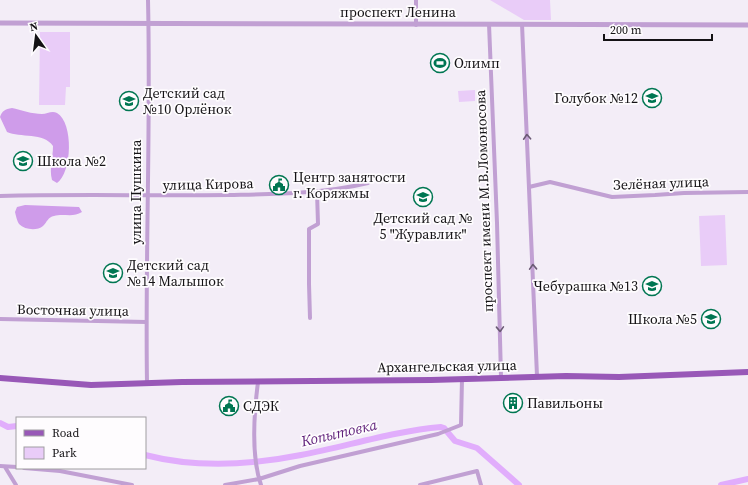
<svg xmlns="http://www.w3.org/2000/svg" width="748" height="485" font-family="'Source Serif 4',serif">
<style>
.green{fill:#e9ccf8}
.forest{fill:#cf9cea}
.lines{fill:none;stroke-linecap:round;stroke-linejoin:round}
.river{stroke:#e1adfc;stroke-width:6}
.minor{stroke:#c1a0d3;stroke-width:4}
.tertiary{stroke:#c1a0d3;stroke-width:5}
.primary{stroke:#9858b7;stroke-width:6}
.oneway{stroke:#6a5974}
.labels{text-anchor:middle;stroke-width:3.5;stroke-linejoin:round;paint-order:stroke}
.street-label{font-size:14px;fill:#141215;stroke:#fefcfe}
.poi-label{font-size:14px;fill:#141215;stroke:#fefcfe;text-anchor:start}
.water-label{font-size:15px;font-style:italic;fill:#5d1d78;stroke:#fefcfe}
</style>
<rect width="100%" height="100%" fill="#f3edf7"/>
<path class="green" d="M490,0H550L551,20H524Z
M40,32H70V87H66L65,105H39Z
M475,90V101L459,102L458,91Z
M725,215L727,265L701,266L699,216Z"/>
<path class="forest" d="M12,108C21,110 32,114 42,114C47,114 52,110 57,113C74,123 72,173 57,183L52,180C49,168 53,158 53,146C44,132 20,138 7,132L0,117C2,111 5,109 12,108Z
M25,205L79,207L82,212C73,218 63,213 54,216C48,217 47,222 43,226C37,231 25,230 19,224C17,221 16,216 15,212L17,207Z"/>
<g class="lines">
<path class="river" d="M0,423L8,427L17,426
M145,455C195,468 251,465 301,455C348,446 394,431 441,427L444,428L455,441L477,448L519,485
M721,485L748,479"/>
<path class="minor" d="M489,24L497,223L501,377
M522,24L537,376
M416,25V0
M529,187L550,182L612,197L655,195L684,193L748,192
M0,196C76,194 152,196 229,195C275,194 322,194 368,183
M310,318L309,284V229L318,224L317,192
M0,319L146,322
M258,382C254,413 251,456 261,485
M147,383C145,255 151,128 148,0
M0,466L17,467
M5,467L16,485
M24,468L60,471L132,485
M225,485L259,479L300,466L438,434L461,425L462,379
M420,485L477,471L481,485"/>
<path class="tertiary" d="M0,23L748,25"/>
<path class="primary" d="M0,378L91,385L182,382L431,380L566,376L619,377L748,372"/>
</g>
<defs><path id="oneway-chevron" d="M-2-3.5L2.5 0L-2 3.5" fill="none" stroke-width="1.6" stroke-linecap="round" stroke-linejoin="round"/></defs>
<g class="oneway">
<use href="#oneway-chevron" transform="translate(527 137) rotate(-93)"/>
<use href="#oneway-chevron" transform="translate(533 267) rotate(-92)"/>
<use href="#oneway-chevron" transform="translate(500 329) rotate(88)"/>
</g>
<defs>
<g id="stadium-ring" transform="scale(1)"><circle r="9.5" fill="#fefcfe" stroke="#007652" stroke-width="1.5"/><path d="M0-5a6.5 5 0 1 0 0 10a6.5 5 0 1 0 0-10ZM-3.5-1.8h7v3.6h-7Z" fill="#007652"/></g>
<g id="school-ring" transform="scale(1)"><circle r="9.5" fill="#fefcfe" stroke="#007652" stroke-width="1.5"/><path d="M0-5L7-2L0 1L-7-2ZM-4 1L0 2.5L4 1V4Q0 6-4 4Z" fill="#007652"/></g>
<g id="civic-ring" transform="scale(1)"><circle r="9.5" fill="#fefcfe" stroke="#007652" stroke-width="1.5"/><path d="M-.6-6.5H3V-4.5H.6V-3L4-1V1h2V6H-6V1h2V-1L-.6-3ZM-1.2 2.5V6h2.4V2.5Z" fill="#007652"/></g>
<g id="building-ring" transform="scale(1)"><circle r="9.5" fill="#fefcfe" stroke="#007652" stroke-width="1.5"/><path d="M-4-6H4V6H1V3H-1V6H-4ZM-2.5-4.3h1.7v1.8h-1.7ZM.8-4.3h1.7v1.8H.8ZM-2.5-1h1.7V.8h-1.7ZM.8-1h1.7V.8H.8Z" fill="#007652"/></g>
</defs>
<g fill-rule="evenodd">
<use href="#stadium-ring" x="440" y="63"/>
<use href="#school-ring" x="652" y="98"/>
<use href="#school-ring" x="129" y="101"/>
<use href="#school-ring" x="23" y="161"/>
<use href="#civic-ring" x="279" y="185"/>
<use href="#school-ring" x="423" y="197"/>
<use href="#school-ring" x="113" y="273"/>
<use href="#school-ring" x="652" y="286"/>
<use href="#school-ring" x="711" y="319"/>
<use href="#building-ring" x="513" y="403"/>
<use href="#civic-ring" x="229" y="406"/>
</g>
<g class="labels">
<g class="street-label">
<text x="398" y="17">проспект Ленина</text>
<text transform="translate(661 183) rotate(-2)" y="5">Зелёная улица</text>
<text transform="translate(208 184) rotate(-1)" y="5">улица Кирова</text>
<text transform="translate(136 192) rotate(-90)" y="5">улица Пушкина</text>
<text transform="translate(484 201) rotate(-92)" y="5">проспект имени М.В.Ломоносова</text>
<text transform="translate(73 310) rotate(1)" y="5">Восточная улица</text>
<text transform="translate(447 366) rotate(-1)" y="5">Архангельская улица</text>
</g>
<g class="poi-label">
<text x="454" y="68">Олимп</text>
<text x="143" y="98">Детский сад<tspan x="143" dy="16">№10 Орлёнок</tspan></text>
<text x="638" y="103" text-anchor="end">Голубок №12</text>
<text x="37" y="166">Школа №2</text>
<text x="293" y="182">Центр занятости<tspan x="293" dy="16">г. Коряжмы</tspan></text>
<text x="423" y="223" text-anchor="middle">Детский сад №<tspan x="423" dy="16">5 "Журавлик"</tspan></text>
<text x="127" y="270">Детский сад<tspan x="127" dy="16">№14 Малышок</tspan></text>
<text x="638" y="291" text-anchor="end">Чебурашка №13</text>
<text x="697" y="324" text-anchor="end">Школа №5</text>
<text x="527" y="408">Павильоны</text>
<text x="243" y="411">СДЭК</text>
</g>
<g class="water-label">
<text transform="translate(339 433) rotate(-13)" y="5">Копытовка</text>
</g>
</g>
<rect x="16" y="417" width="130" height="52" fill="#fefcfe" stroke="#a09ea1"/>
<rect x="24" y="430" width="20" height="6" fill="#9858b7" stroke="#a09ea1"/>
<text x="52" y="437" font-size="12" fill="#141215">Road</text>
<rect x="24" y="447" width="20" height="12" fill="#e9ccf8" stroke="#a09ea1"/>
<text x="52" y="457" font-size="12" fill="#141215">Park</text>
<g transform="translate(36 36) rotate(346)" stroke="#fefcfe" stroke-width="3" paint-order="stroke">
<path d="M0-3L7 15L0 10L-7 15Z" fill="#141215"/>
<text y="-6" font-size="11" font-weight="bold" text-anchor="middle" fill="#141215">N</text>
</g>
<path d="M604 34v6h108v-6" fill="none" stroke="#141215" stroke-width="2"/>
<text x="610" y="34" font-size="12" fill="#141215" stroke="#fefcfe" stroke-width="3" paint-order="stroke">200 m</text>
</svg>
